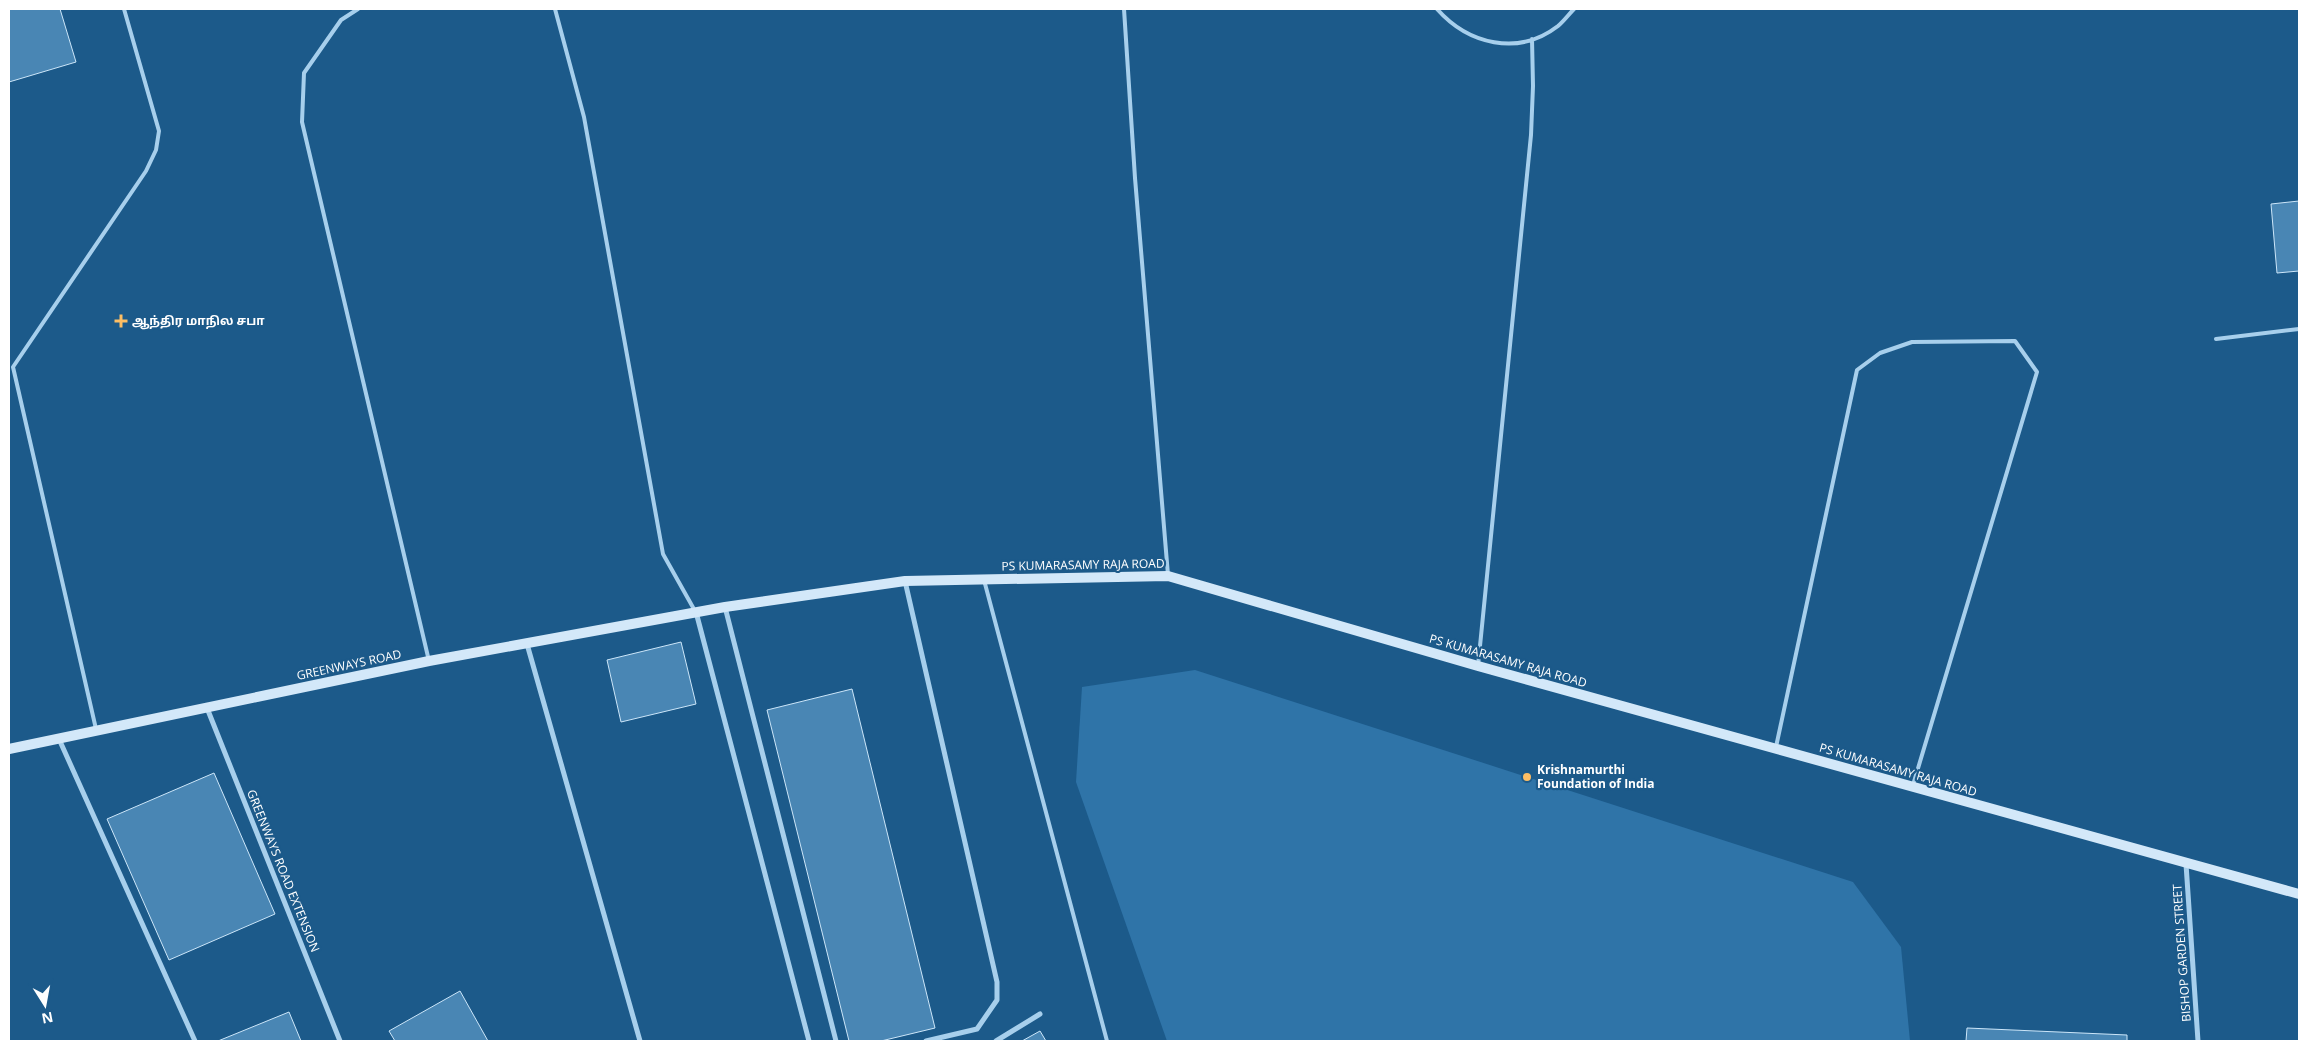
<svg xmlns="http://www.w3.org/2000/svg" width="2308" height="1050" font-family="'Open Sans','Noto Sans Tamil',sans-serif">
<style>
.green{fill:#2f74a8}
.building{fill:#4986b4;stroke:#cce6f9}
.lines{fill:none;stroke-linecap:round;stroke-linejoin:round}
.lane{stroke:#a7cfec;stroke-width:4}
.street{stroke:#a7cfec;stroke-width:5}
.secondary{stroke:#d3e8f9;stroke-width:10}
.poi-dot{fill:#fdbe64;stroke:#1c5a8a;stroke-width:2}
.labels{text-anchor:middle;stroke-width:4.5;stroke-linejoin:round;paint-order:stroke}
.poi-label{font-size:12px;font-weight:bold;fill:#fff;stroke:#1c5a8a;text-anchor:start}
.street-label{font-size:12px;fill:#fff;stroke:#1c5a8a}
</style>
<rect width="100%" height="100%" fill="#1c5a8a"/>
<path class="green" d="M1195,670L1853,882L1901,947L1910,1041H1167L1076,782L1082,687Z"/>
<path class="building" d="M9,9H60L76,62L9,82Z
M2299,201V271L2277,273L2271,204Z
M681,642L696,704L621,722L607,660Z
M852,689L935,1028L881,1041H849L767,710Z
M214,773L275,914L169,960L107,819Z
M460,991L488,1041H395L389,1031Z
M289,1012L301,1041H218Z
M1967,1028L2127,1035V1041H1966Z
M1040,1031L1046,1041H1022Z"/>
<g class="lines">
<path class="lane" d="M358,9L341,20L304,73L302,122L429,661
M555,9L584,117L663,554L695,611
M1124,9L1135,178L1168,575
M1437,9C1468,44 1518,57 1558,26C1564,21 1569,14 1574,9
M2216,339L2299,329
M984,580L1107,1041
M1478,666L1531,135L1533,86L1532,39
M96,729L13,367L146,171L156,150L159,131L124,9
M1776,747L1857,370L1880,353L1912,342L2015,341L2037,372L1913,785"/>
<path class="street" d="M905,581L997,982V1000L977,1029L926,1041
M725,607L836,1041
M696,612L809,1041
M527,644L640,1041
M207,708L340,1041
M59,739L195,1041
M2186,864L2198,1041
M996,1041L1040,1014"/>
<path class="secondary" d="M9,749L429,661L725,607L905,581L1168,576L1478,666L2299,894"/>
</g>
<g class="poi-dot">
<path d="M118.5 313.5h5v5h5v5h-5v5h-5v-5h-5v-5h5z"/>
<circle cx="1527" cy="777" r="5"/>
</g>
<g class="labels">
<g class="poi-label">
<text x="132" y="325">ஆந்திர மாநில சபா</text>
<text x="1537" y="774">Krishnamurthi<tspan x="1537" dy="14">Foundation of India</tspan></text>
</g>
<g class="street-label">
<text transform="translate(1083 565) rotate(-1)" y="4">PS KUMARASAMY RAJA ROAD</text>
<text transform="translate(1508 661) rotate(16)" y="4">PS KUMARASAMY RAJA ROAD</text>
<text transform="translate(349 665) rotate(-12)" y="4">GREENWAYS ROAD</text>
<text transform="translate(1898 770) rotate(16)" y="4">PS KUMARASAMY RAJA ROAD</text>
<text transform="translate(283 871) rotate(68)" y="4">GREENWAYS ROAD EXTENSION</text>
<text transform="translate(2182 953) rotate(-94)" y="4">BISHOP GARDEN STREET</text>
</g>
</g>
<rect width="2308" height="1050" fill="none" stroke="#ffffff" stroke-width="20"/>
<g transform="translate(45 1005) rotate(169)" stroke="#1c5a8a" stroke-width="4" paint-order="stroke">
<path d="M0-4L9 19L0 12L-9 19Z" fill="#ffffff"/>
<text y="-8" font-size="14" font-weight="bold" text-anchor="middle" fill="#ffffff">N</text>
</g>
</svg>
